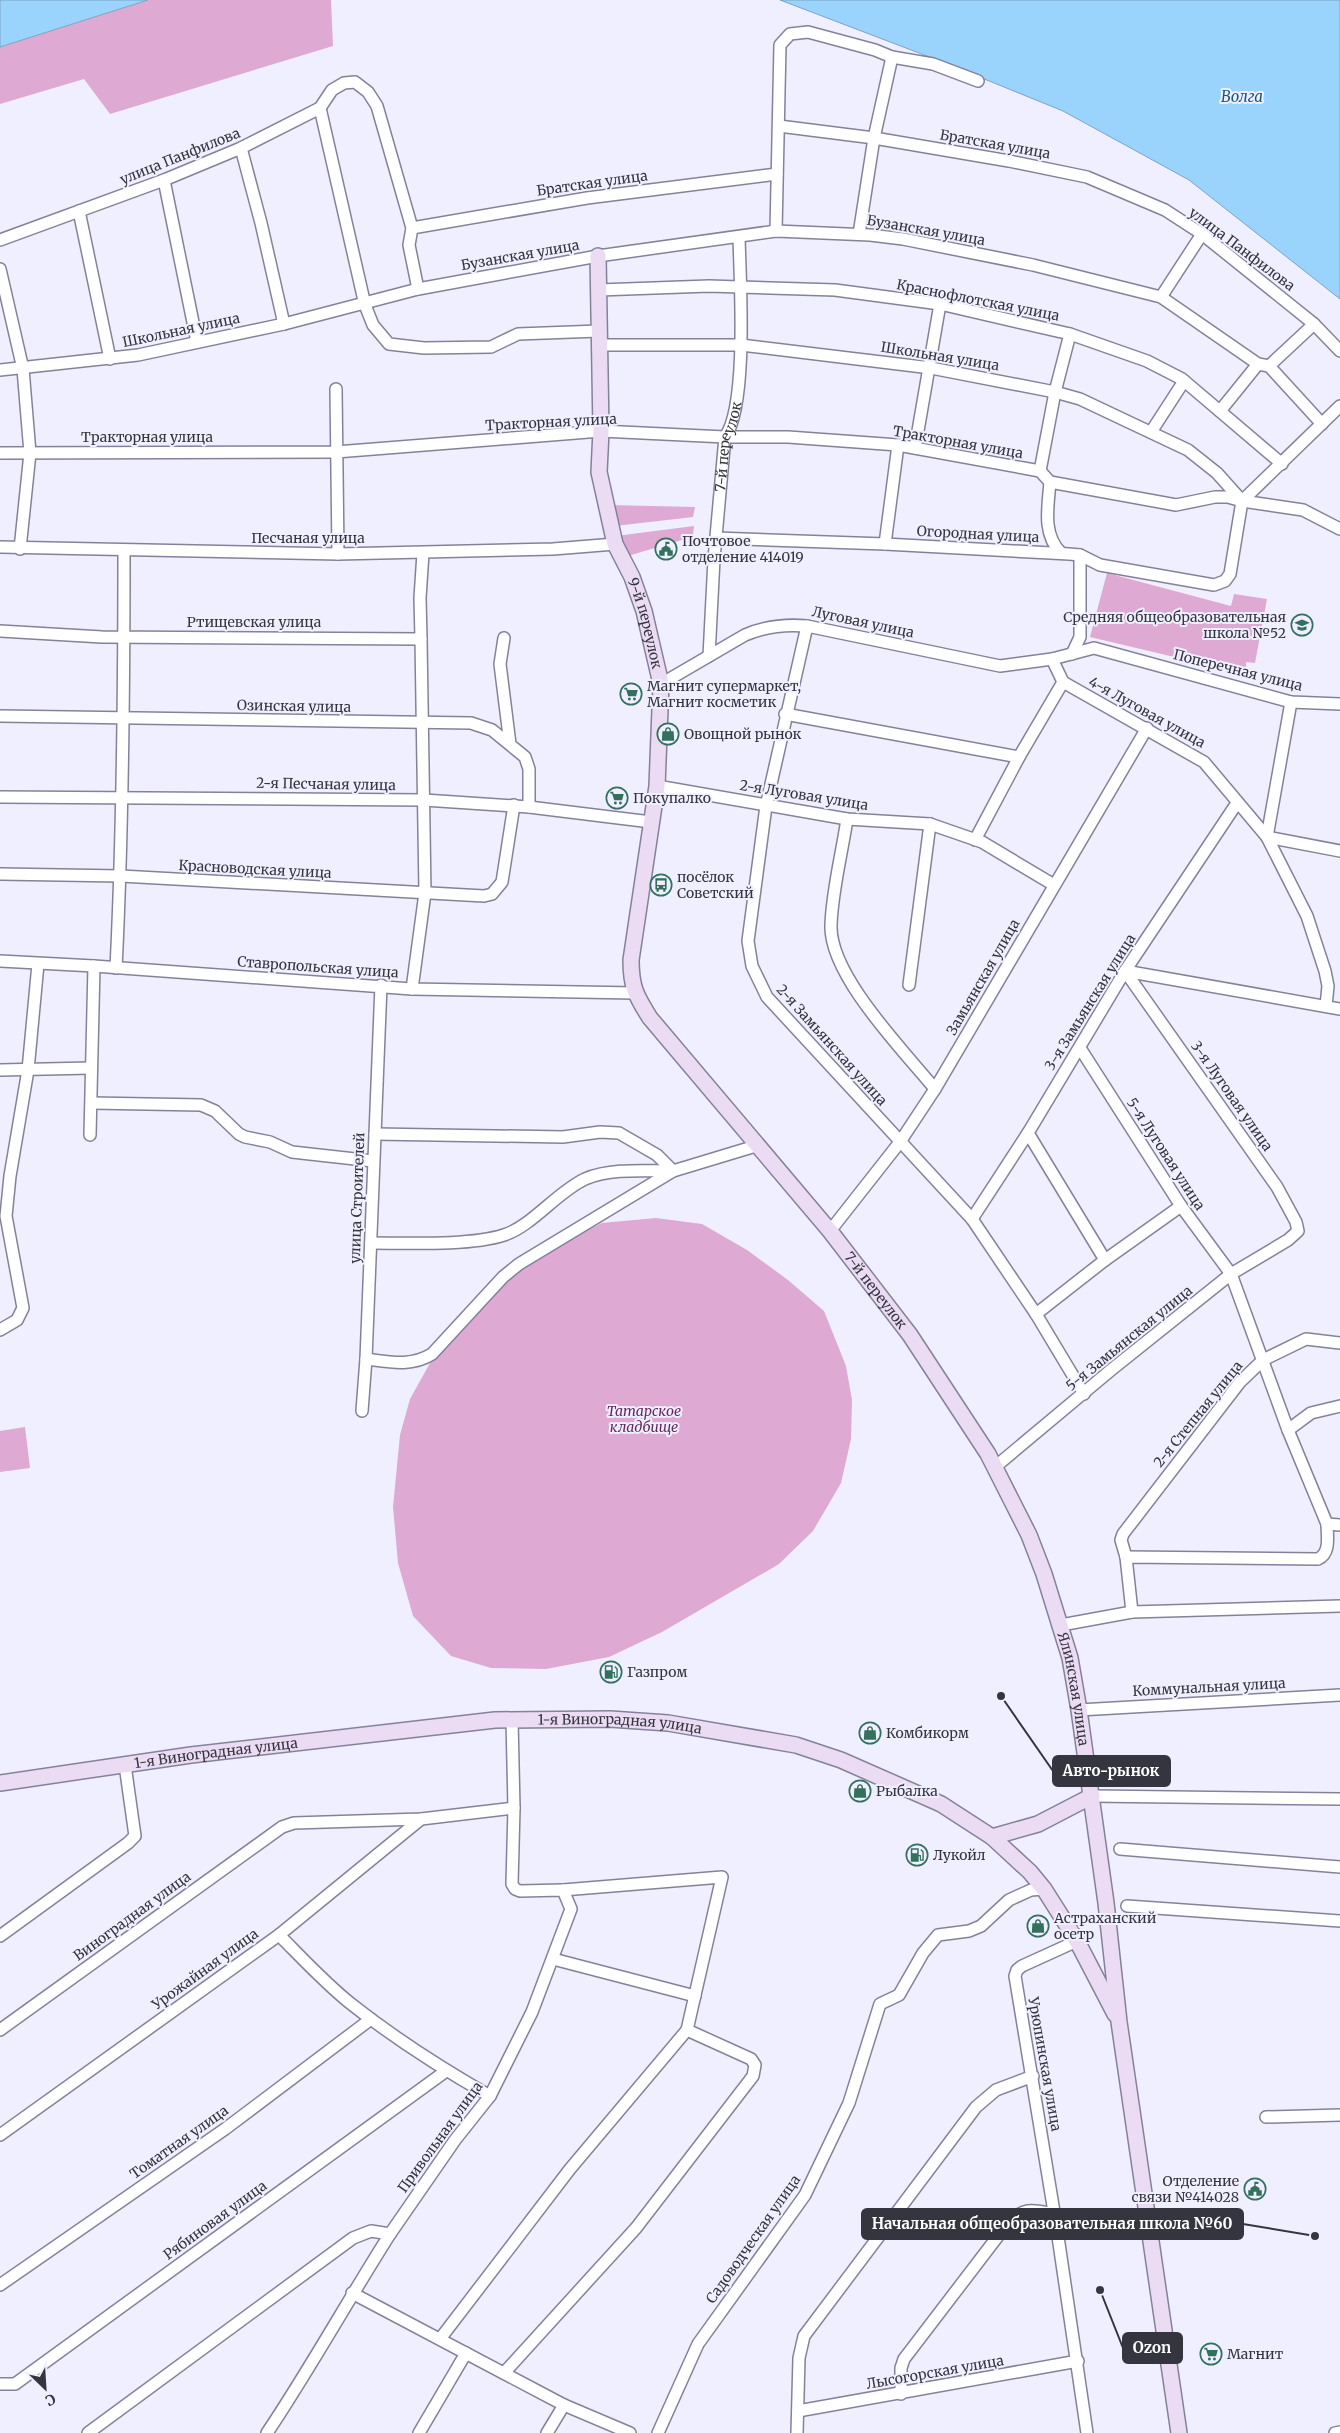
<svg xmlns="http://www.w3.org/2000/svg" width="1340" height="2433" font-family="Merriweather,serif">
<style>
.green{fill:#dea9d3}
.water{fill:#9ad4fd;stroke:#7ca4c4}
.lines{fill:none;stroke-linecap:round;stroke-linejoin:round}
.street-casing{stroke:#83829a;stroke-width:14}
.secondary-casing{stroke:#83829a;stroke-width:18}
.street{stroke:#fff;stroke-width:11}
.secondary{stroke:#ebdcf4;stroke-width:15}
.labels{text-anchor:middle;stroke-width:4;stroke-linejoin:round;paint-order:stroke}
.street-label{font-size:14px;fill:#35353f;stroke:#efefff}
.poi-label{font-size:14px;fill:#35353f;stroke:#efefff;text-anchor:start}
.park-label{font-size:14px;font-style:italic;fill:#66285c;stroke:#efefff}
.water-label{font-size:15px;font-style:italic;fill:#17587f;stroke:#efefff}
.leader{fill:none;stroke:#35353f;stroke-width:2}
.callout-dot{fill:#35353f;stroke:#efefff;stroke-width:2}
.callout{fill:#35353f;stroke:#35353f;stroke-width:2}
.callout-label{font-size:15px;text-anchor:middle;font-weight:bold;fill:#fff}
</style>
<rect width="100%" height="100%" fill="#efefff"/>
<path class="green" d="M148,0H331L333,46L110,114L84,79L0,104V47Z
M608,505L695,507L693,517L615,526Z
M694,526L693,535L685,539L621,558L616,536Z
M1107,573L1231,606L1234,594L1267,599L1255,663L1246,662V674L1090,637Z
M656,1218L702,1224L747,1250L788,1280L824,1311L846,1366L852,1400L851,1439L841,1483L813,1531L779,1564L662,1632L609,1657L546,1669L491,1668L451,1656L413,1616L398,1563L393,1507L400,1435L410,1399L430,1363L471,1316L518,1271L562,1242L602,1223Z
M25,1427L30,1468L0,1472V1431Z"/>
<path class="water" d="M0,0H148L0,47Z
M780,0H1340V299L1189,180L1063,111L940,61Z"/>
<g class="lines">
<g class="street-casing">
<g id="street">
<path d="M320,108L365,305L373,325L389,344L424,348L491,347L518,334L599,331"/>
<path d="M779,126L874,138L1009,161L1087,177L1165,210L1202,234L1314,324L1340,351"/>
<path d="M241,148L261,223L284,324"/>
<path d="M164,180L197,342"/>
<path d="M79,211L110,359"/>
<path d="M412,228L587,198L777,174"/>
<path d="M776,231L780,45L790,34L808,32L875,50L892,57L933,64L978,81"/>
<path d="M859,234L874,138L892,57"/>
<path d="M0,240L164,180L241,148L320,108L332,90L344,83L355,82L368,92L377,106L412,228L409,245L418,289"/>
<path d="M0,269L23,369L30,453L20,549"/>
<path d="M599,290L709,286L835,290L940,304L1070,334L1147,361L1182,379L1282,464"/>
<path d="M1161,297L1202,234"/>
<path d="M599,345H741L931,368L1055,392L1080,399L1188,450L1217,473L1242,501"/>
<path d="M1269,366L1314,324"/>
<path d="M0,370L138,355L284,324L418,289L598,256L776,231L870,235L903,239L1033,265L1161,297L1258,364L1269,366L1322,424"/>
<path d="M336,389L338,554"/>
<path d="M1220,411L1258,364"/>
<path d="M1151,432L1184,381"/>
<path d="M915,448L940,304"/>
<path d="M0,453L336,452L601,431L725,437H788L898,445L1040,471L1050,482L1176,505L1215,497H1228L1242,501L1303,510L1340,529"/>
<path d="M1040,471L1055,392L1070,334"/>
<path d="M1050,482C1048,507 1042,534 1061,553"/>
<path d="M716,538L885,544L1069,554L1080,555L1100,565L1214,585L1225,581L1230,574L1242,501L1340,406"/>
<path d="M885,544L898,445"/>
<path d="M0,547L338,554L553,549L615,544"/>
<path d="M807,626L766,806L748,941L752,966L767,997L972,1219L1036,1314L1084,1394"/>
<path d="M0,631L102,637L421,639L420,598L423,553"/>
<path d="M504,638L500,664L510,744"/>
<path d="M1072,654L1080,637V555"/>
<path id="s1" d="M709,656L714,559L725,437C748,405 740,280 739,237"/>
<path d="M1052,659L1063,682L1204,762L1267,837L1340,851"/>
<path d="M661,684L745,635C766,626 785,624 807,626L1000,666L1052,659L1094,648L1291,702L1340,704"/>
<path d="M1291,702L1267,837L1307,916L1325,971L1328,986L1326,1006"/>
<path d="M785,714L1019,757"/>
<path d="M0,716L471,723L492,730L525,757L529,769V807"/>
<path d="M657,786L847,819L930,824L982,842L1054,885"/>
<path d="M0,797L424,800L529,807L651,822"/>
<path d="M847,819C842,853 832,891 831,925C829,975 904,1051 935,1089"/>
<path d="M975,840L1019,757L1063,682"/>
<path d="M0,874L121,876L484,896L492,894L502,882L514,805"/>
<path d="M0,961L94,966L412,989L635,993"/>
<path d="M116,968C123,829 124,690 124,551"/>
<path d="M1125,971L1340,1009"/>
<path d="M909,985L930,824"/>
<path d="M412,989L425,893L421,639"/>
<path d="M1080,1048L1181,1206L1231,1274L1288,1430L1327,1524"/>
<path d="M0,1070L91,1068"/>
<path d="M92,1103L201,1105L215,1111L239,1134L245,1137L270,1142L292,1152L373,1161"/>
<path d="M1028,1133L1105,1260"/>
<path d="M375,1134L563,1137L600,1132L619,1133L657,1155L673,1171"/>
<path d="M90,1135L94,966"/>
<path d="M972,1219L1028,1133L1125,971L1237,803"/>
<path d="M830,1231L900,1142L935,1089L1147,728"/>
<path d="M371,1243C407,1243 470,1246 504,1235C532,1226 557,1192 585,1179C611,1168 644,1171 672,1171"/>
<path d="M1036,1314L1105,1260L1181,1206"/>
<path d="M0,1330L17,1320L23,1308L6,1216L10,1176L28,1070L38,964"/>
<path d="M366,1359C390,1362 411,1367 432,1354L503,1277L519,1264L673,1171L759,1145"/>
<path d="M362,1411L366,1359L381,985"/>
<path d="M1288,1430L1311,1413L1340,1406"/>
<path d="M995,1467L1111,1370L1231,1274L1288,1240L1298,1231L1296,1222L1277,1187L1125,971"/>
<path d="M1126,1557L1121,1540L1123,1534L1240,1382L1263,1360L1306,1339L1340,1343"/>
<path d="M1132,1612L1126,1557L1318,1559C1331,1553 1327,1536 1327,1524L1340,1525"/>
<path d="M1061,1625L1132,1612L1340,1606"/>
<path d="M1079,1710L1340,1695"/>
<path d="M1092,1796L1340,1799"/>
<path d="M1120,1849L1340,1867"/>
<path d="M1127,1906L1340,1921"/>
<path d="M279,1935C302,1958 325,1983 350,2003C394,2038 441,2068 490,2096"/>
<path d="M0,1936L128,1843L135,1836L125,1765"/>
<path d="M553,1959L695,1996"/>
<path d="M0,2030L282,1827L294,1823L421,1819L514,1808"/>
<path d="M1266,2117L1340,2115"/>
<path d="M0,2135L279,1935L421,1819"/>
<path d="M1057,2230L1015,1976L1017,1970L1022,1966L1077,1941"/>
<path d="M0,2285L225,2129L371,2019"/>
<path d="M352,2293L564,2405"/>
<path d="M440,2339L570,2169L687,2030L722,1877L563,1890"/>
<path d="M504,2373L636,2228L753,2076L755,2065L751,2059L687,2030"/>
<path d="M0,2384H15L446,2071"/>
<path d="M901,2394V2368L904,2359L1008,2223C1026,2206 1033,2210 1055,2214"/>
<path d="M798,2411L1078,2361"/>
<path d="M88,2433L353,2238L371,2231L390,2234L455,2140L490,2096L532,2012L571,1909L563,1890L520,1891L515,1889L512,1884L514,1808L512,1720"/>
<path d="M267,2433C310,2369 348,2300 390,2234"/>
<path d="M419,2433L466,2353"/>
<path d="M547,2433L564,2405L630,2433"/>
<path d="M658,2433L698,2344L805,2195L849,2103L880,2004L899,1995L923,1953L938,1935L969,1931L981,1926L1009,1900L1031,1890L1044,1889"/>
<path d="M797,2433L799,2358L804,2336L976,2107L996,2090L1033,2076"/>
<path d="M1087,2433L1057,2230L1147,2216"/>
<path d="M1335,2433L1340,2432"/>
</g>
</g>
<g class="secondary-casing">
<g id="secondary">
<path id="s2" d="M598,256L601,431L599,472L615,544L632,577L644,611L661,684L657,786L631,960C631,987 636,996 650,1018L830,1231L910,1335L988,1454L1029,1535L1044,1574L1070,1658L1079,1710L1106,1903L1119,2022L1179,2433"/>
<path id="s3" d="M0,1783L191,1755L495,1720L610,1719L668,1723L796,1745L841,1760L941,1804L992,1837L1030,1872L1044,1889L1077,1941L1115,2014"/>
<path d="M992,1837L1038,1824L1092,1796"/>
</g>
</g>
<use href="#street" class="street"/>
<use href="#secondary" class="secondary"/>
</g>
<defs>
<g id="civic-ring" transform="scale(1.125)"><circle r="9.5" fill="#efefff" stroke="#33715d" stroke-width="1.5"/><path d="M-.6-6.5H3V-4.5H.6V-3L4-1V1h2V6H-6V1h2V-1L-.6-3ZM-1.2 2.5V6h2.4V2.5Z" fill="#33715d"/></g>
<g id="school-ring" transform="scale(1.125)"><circle r="9.5" fill="#efefff" stroke="#33715d" stroke-width="1.5"/><path d="M0-5L7-2L0 1L-7-2ZM-4 1L0 2.5L4 1V4Q0 6-4 4Z" fill="#33715d"/></g>
<g id="supermarket-ring" transform="scale(1.125)"><circle r="9.5" fill="#efefff" stroke="#33715d" stroke-width="1.5"/><path d="M-6-5.5h2.5l.6 2H6L4.5 2H-2.5L-4.4-4H-6ZM-1.5 3.2a1.3 1.3 0 1 0 .1 0ZM3 3.2a1.3 1.3 0 1 0 .1 0Z" fill="#33715d"/></g>
<g id="shop-ring" transform="scale(1.125)"><circle r="9.5" fill="#efefff" stroke="#33715d" stroke-width="1.5"/><path d="M-5-2.5h2.3a2.7 3.5 0 0 1 5.4 0H5L5.5 6h-11ZM-1.5-2.5h3a1.5 2.3 0 0 0-3 0Z" fill="#33715d"/></g>
<g id="bus-ring" transform="scale(1.125)"><circle r="9.5" fill="#efefff" stroke="#33715d" stroke-width="1.5"/><path d="M-5-6H5V4H4V6H2V4H-2V6H-4V4H-5ZM-3.5-4V0h7V-4ZM-3.5 1.2v1.5H-2V1.2ZM2 1.2v1.5H3.5V1.2Z" fill="#33715d"/></g>
<g id="fuel-ring" transform="scale(1.125)"><circle r="9.5" fill="#efefff" stroke="#33715d" stroke-width="1.5"/><path d="M-5.5-6h7V0h2V4h1.3V-2.5L3-4.5l.8-.8L6-3V5H2.5V1h-1V6h-7ZM-4.2-4.7v3.2H.2V-4.7Z" fill="#33715d"/></g>
</defs>
<g fill-rule="evenodd">
<use href="#civic-ring" x="666" y="549"/>
<use href="#school-ring" x="1302" y="625"/>
<use href="#supermarket-ring" x="631" y="694"/>
<use href="#shop-ring" x="668" y="734"/>
<use href="#supermarket-ring" x="617" y="798"/>
<use href="#bus-ring" x="661" y="885"/>
<use href="#fuel-ring" x="611" y="1672"/>
<use href="#shop-ring" x="870" y="1733"/>
<use href="#shop-ring" x="860" y="1791"/>
<use href="#fuel-ring" x="917" y="1855"/>
<use href="#shop-ring" x="1038" y="1926"/>
<use href="#civic-ring" x="1255" y="2189"/>
<use href="#supermarket-ring" x="1211" y="2354"/>
</g>
<g class="labels">
<g class="street-label">
<text transform="translate(995 144) rotate(10)" y="5">Братская улица</text>
<text transform="translate(180 156) rotate(-22)" y="5">улица Панфилова</text>
<text transform="translate(592 183) rotate(-8)" y="5">Братская улица</text>
<text transform="translate(926 230) rotate(10)" y="5">Бузанская улица</text>
<text transform="translate(1242 249) rotate(37)" y="5">улица Панфилова</text>
<text transform="translate(520 255) rotate(-10)" y="5">Бузанская улица</text>
<text transform="translate(978 300) rotate(11)" y="5">Краснофлотская улица</text>
<text transform="translate(181 330) rotate(-12)" y="5">Школьная улица</text>
<text transform="translate(940 356) rotate(9)" y="5">Школьная улица</text>
<text transform="translate(551 422) rotate(-3)" y="5">Тракторная улица</text>
<text x="147" y="442">Тракторная улица</text>
<text transform="translate(958 442) rotate(10)" y="5">Тракторная улица</text>
<text dy="5" stroke="none"><textPath href="#s1" startOffset="211">7-й переулок</textPath></text>
<text transform="translate(978 534) rotate(3)" y="5">Огородная улица</text>
<text x="308" y="543">Песчаная улица</text>
<text x="254" y="627">Ртищевская улица</text>
<text transform="translate(863 622) rotate(12)" y="5">Луговая улица</text>
<text dy="5" stroke="none"><textPath href="#s2" startOffset="375">9-й переулок</textPath></text>
<text transform="translate(1238 670) rotate(14)" y="5">Поперечная улица</text>
<text transform="translate(294 706) rotate(1)" y="5">Озинская улица</text>
<text transform="translate(1147 712) rotate(29)" y="5">4-я Луговая улица</text>
<text transform="translate(326 784) rotate(1)" y="5">2-я Песчаная улица</text>
<text transform="translate(804 795) rotate(9)" y="5">2-я Луговая улица</text>
<text transform="translate(255 869) rotate(3)" y="5">Красноводская улица</text>
<text transform="translate(318 967) rotate(4)" y="5">Ставропольская улица</text>
<text transform="translate(983 977) rotate(-60)" y="5">Замьянская улица</text>
<text transform="translate(1090 1002) rotate(-58)" y="5">3-я Замьянская улица</text>
<text transform="translate(832 1045) rotate(48)" y="5">2-я Замьянская улица</text>
<text transform="translate(1232 1096) rotate(55)" y="5">3-я Луговая улица</text>
<text transform="translate(1166 1154) rotate(57)" y="5">5-я Луговая улица</text>
<text transform="translate(357 1198) rotate(-88)" y="5">улица Строителей</text>
<text dy="5" stroke="none"><textPath href="#s2" startOffset="1132">7-й переулок</textPath></text>
<text transform="translate(1129 1338) rotate(-39)" y="5">5-я Замьянская улица</text>
<text transform="translate(1198 1414) rotate(-51)" y="5">2-я Степная улица</text>
<text transform="translate(1209 1687) rotate(-3)" y="5">Коммунальная улица</text>
<text dy="5" stroke="none"><textPath href="#s2" startOffset="1582">Ялинская улица</textPath></text>
<text dy="5" stroke="none"><textPath href="#s3" startOffset="624">1-я Виноградная улица</textPath></text>
<text dy="5" stroke="none"><textPath href="#s3" startOffset="218">1-я Виноградная улица</textPath></text>
<text transform="translate(132 1916) rotate(-36)" y="5">Виноградная улица</text>
<text transform="translate(205 1969) rotate(-36)" y="5">Урожайная улица</text>
<text transform="translate(1045 2064) rotate(80)" y="5">Урюпинская улица</text>
<text transform="translate(440 2137) rotate(-54)" y="5">Привольная улица</text>
<text transform="translate(179 2142) rotate(-35)" y="5">Томатная улица</text>
<text transform="translate(215 2220) rotate(-36)" y="5">Рябиновая улица</text>
<text transform="translate(753 2239) rotate(-55)" y="5">Садоводческая улица</text>
<text transform="translate(935 2372) rotate(-10)" y="5">Лысогорская улица</text>
</g>
<g class="poi-label">
<text x="682" y="546">Почтовое<tspan x="682" dy="16">отделение 414019</tspan></text>
<text x="1286" y="622" text-anchor="end">Средняя общеобразовательная<tspan x="1286" dy="16">школа №52</tspan></text>
<text x="647" y="691">Магнит супермаркет,<tspan x="647" dy="16">Магнит косметик</tspan></text>
<text x="684" y="739">Овощной рынок</text>
<text x="633" y="803">Покупалко</text>
<text x="677" y="882">посёлок<tspan x="677" dy="16">Советский</tspan></text>
<text x="627" y="1677">Газпром</text>
<text x="886" y="1738">Комбикорм</text>
<text x="876" y="1796">Рыбалка</text>
<text x="933" y="1860">Лукойл</text>
<text x="1054" y="1923">Астраханский<tspan x="1054" dy="16">осетр</tspan></text>
<text x="1239" y="2186" text-anchor="end">Отделение<tspan x="1239" dy="16">связи №414028</tspan></text>
<text x="1227" y="2359">Магнит</text>
</g>
<g class="park-label">
<text x="644" y="1416">Татарское<tspan x="644" dy="16">кладбище</tspan></text>
</g>
<g class="water-label">
<text x="1242" y="102">Волга</text>
</g>
</g>
<path class="leader" d="M1001 1696L1053 1771M1315 2236L1243 2224M1100 2290L1123 2348"/>
<g class="callout-dot">
<circle cx="1001" cy="1696" r="5"/>
<circle cx="1315" cy="2236" r="5"/>
<circle cx="1100" cy="2290" r="5"/>
</g>
<g class="callout">
<rect x="1053" y="1756" width="117" height="30" rx="5"/>
<rect x="862" y="2209" width="381" height="30" rx="5"/>
<rect x="1123" y="2333" width="59" height="30" rx="5"/>
</g>
<g class="callout-label">
<text x="1111" y="1776">Авто-рынок</text>
<text x="1052" y="2229">Начальная общеобразовательная школа №60</text>
<text x="1152" y="2353">Ozon</text>
</g>
<g transform="translate(45 2388) rotate(155)" stroke="#efefff" stroke-width="4" paint-order="stroke">
<path d="M0-4L9 19L0 12L-9 19Z" fill="#35353f"/>
<text y="-8" font-size="14" font-weight="bold" text-anchor="middle" fill="#35353f">С</text>
</g>
</svg>
